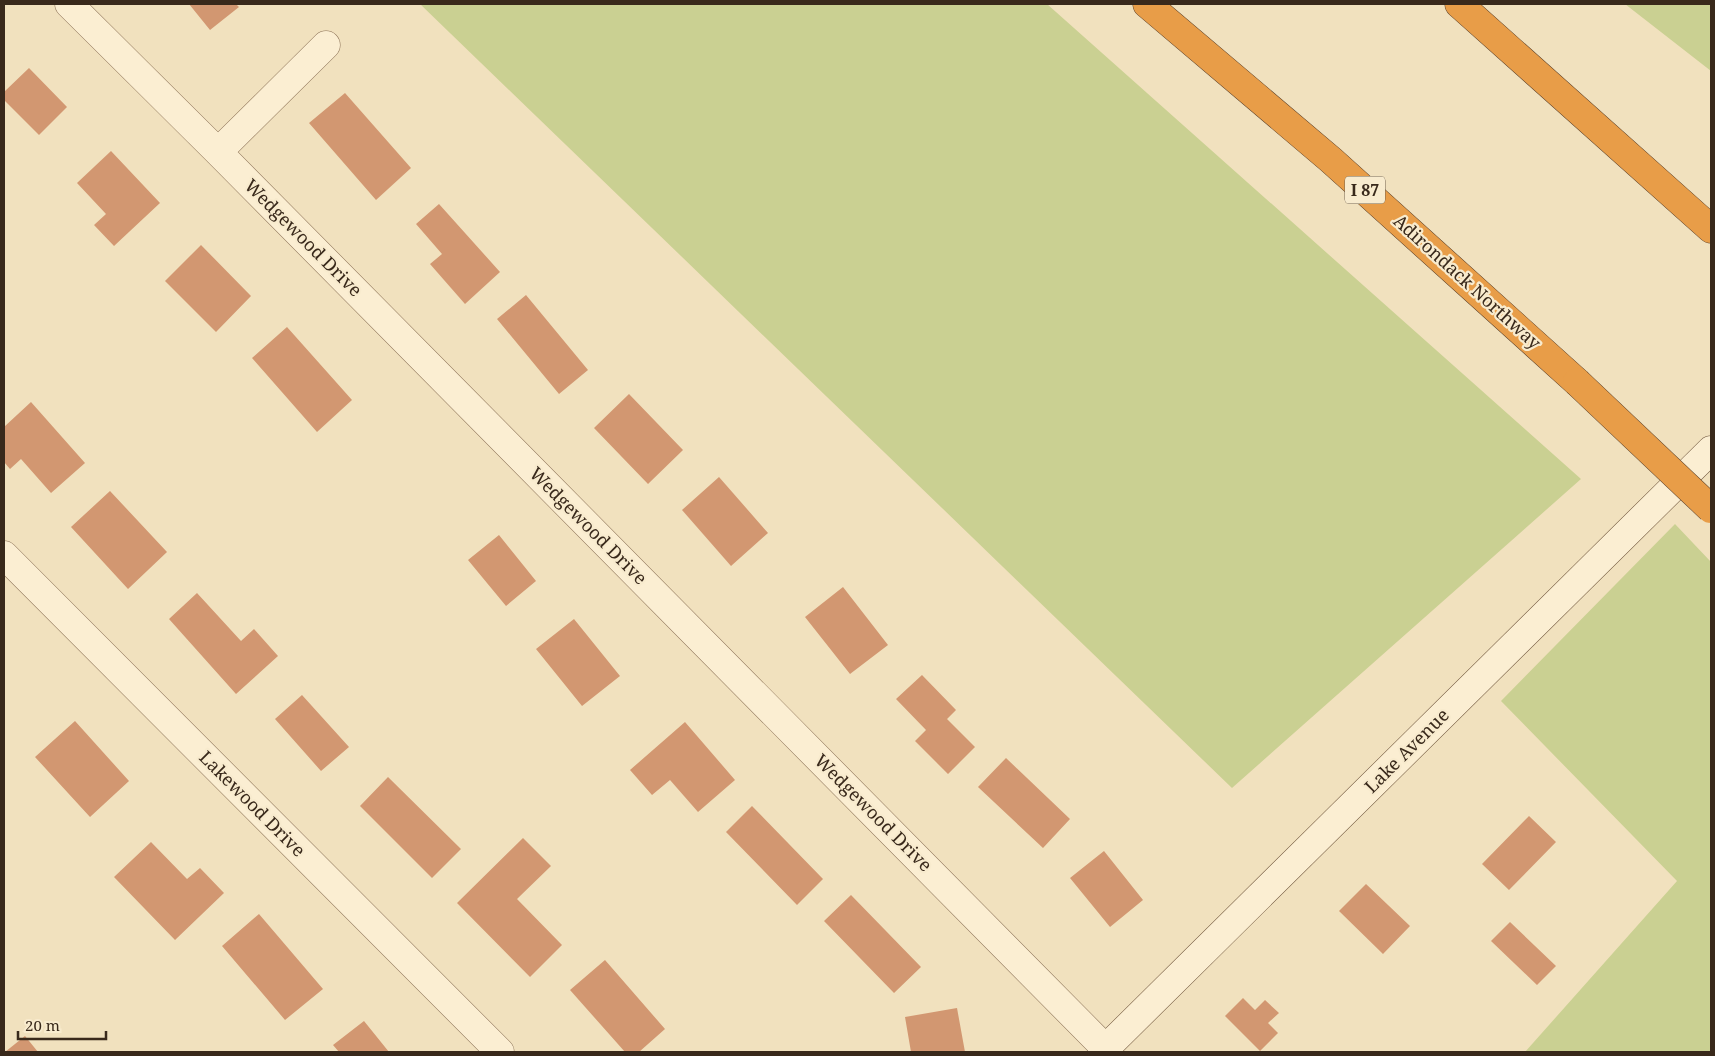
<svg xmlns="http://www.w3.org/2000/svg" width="1715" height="1056" font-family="'Noto Serif',serif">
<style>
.green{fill:#cad092}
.building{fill:#d29771}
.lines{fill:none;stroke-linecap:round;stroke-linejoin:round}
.street-casing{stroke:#8b7156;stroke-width:29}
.secondary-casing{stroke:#6c5239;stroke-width:29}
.highway-casing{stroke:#583f2a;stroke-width:29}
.street{stroke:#fbeed2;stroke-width:28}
.secondary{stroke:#fbeed2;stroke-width:28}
.highway{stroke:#e89d48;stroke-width:28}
.highway-bridge-casing{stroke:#583f2a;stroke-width:29;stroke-linecap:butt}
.highway-bridge{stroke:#e89d48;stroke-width:28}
.labels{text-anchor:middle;stroke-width:4.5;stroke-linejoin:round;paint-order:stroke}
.shield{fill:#f8ebce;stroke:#726351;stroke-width:1}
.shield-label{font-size:16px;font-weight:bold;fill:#39291b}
.street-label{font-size:18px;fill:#39291b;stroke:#f8ebce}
</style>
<rect width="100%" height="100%" fill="#f1e1be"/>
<path class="green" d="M420,4H1047L1581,479L1232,788Z
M1625,4H1711V71Z
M1675,524L1711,562V1052H1525L1677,881L1501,701Z"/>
<path class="building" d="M189,4H236L239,7L210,30Z
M29,68L67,107L39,135L4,100V92Z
M345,93L411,168L376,200L309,123Z
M111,151L160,203L114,246L94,225L106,214L77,183Z
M439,204L500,272L465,304L430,264L442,254L416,224Z
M201,245L251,296L216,332L165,281Z
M526,295L588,370L559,394L497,319Z
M287,327L352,400L317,432L252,358Z
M629,394L683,450L648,484L594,428Z
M31,402L85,463L51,493L21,459L10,469L4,462V427Z
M719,477L768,533L731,566L682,510Z
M110,491L167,552L128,589L71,527Z
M499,535L536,581L506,606L468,560Z
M843,587L888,645L850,674L805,617Z
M197,593L241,641L254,629L278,656L236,694L169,619Z
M574,619L620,676L582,706L536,649Z
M922,675L956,710L947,719L975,747L948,774L915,741L926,730L896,699Z
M302,695L349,747L321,771L275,719Z
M75,721L129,781L90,817L35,757Z
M685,722L735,780L698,812L670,780L652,795L630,770Z
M1006,758L1070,819L1043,848L978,787Z
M388,777L461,849L432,878L360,806Z
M752,806L823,879L797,905L726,832Z
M1529,816L1556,842L1509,890L1482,864Z
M523,838L551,866L517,899L562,945L530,977L457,903Z
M151,842L187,879L200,868L224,893L175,940L114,877Z
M1104,851L1143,900L1110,927L1070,878Z
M1366,884L1410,926L1383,954L1339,911Z
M851,895L921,967L894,993L824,921Z
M259,914L323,989L285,1020L222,946Z
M1510,922L1556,966L1537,985L1491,941Z
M605,960L665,1029L639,1052H625L570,990Z
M1243,998L1255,1010L1265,1000L1279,1013L1268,1023L1278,1033L1260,1051L1225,1016Z
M957,1008L965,1052H911L905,1017Z
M364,1021L389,1052H339L333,1045Z
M25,1036L38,1052H5Z"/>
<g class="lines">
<g class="street-casing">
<path id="street" d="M69,4L218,152L1106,1049
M218,152L326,45
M4,555L500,1052"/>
</g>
<g class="secondary-casing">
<path id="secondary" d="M1102,1052L1711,450"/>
</g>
<g class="highway-casing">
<path id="highway" d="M1147,4L1331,160L1577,382
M1459,4L1711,229"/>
</g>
<use href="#street" class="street"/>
<use href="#secondary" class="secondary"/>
<use href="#highway" class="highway"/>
<g class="highway-bridge-casing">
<path id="highway-bridge" d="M1577,382L1711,509"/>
</g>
<use href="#highway-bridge" class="highway-bridge"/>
</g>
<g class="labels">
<rect class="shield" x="1345" y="176.5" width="40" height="27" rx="4"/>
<g class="shield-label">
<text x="1365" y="196">I 87</text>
</g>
<g class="street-label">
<text transform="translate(303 238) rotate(45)" y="6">Wedgewood Drive</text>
<text transform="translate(1467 282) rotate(42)" y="6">Adirondack Northway</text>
<text transform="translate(588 526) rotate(45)" y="6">Wedgewood Drive</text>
<text transform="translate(1407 751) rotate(-45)" y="6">Lake Avenue</text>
<text transform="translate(252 804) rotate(45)" y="6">Lakewood Drive</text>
<text transform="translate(873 813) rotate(45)" y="6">Wedgewood Drive</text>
</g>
</g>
<rect width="1715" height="1056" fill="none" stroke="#39291b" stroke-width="10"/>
<path d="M18 1031v8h88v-8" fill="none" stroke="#39291b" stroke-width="2.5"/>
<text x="25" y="1031" font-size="15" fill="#39291b" stroke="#f8ebce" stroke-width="4" paint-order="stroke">20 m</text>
</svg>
